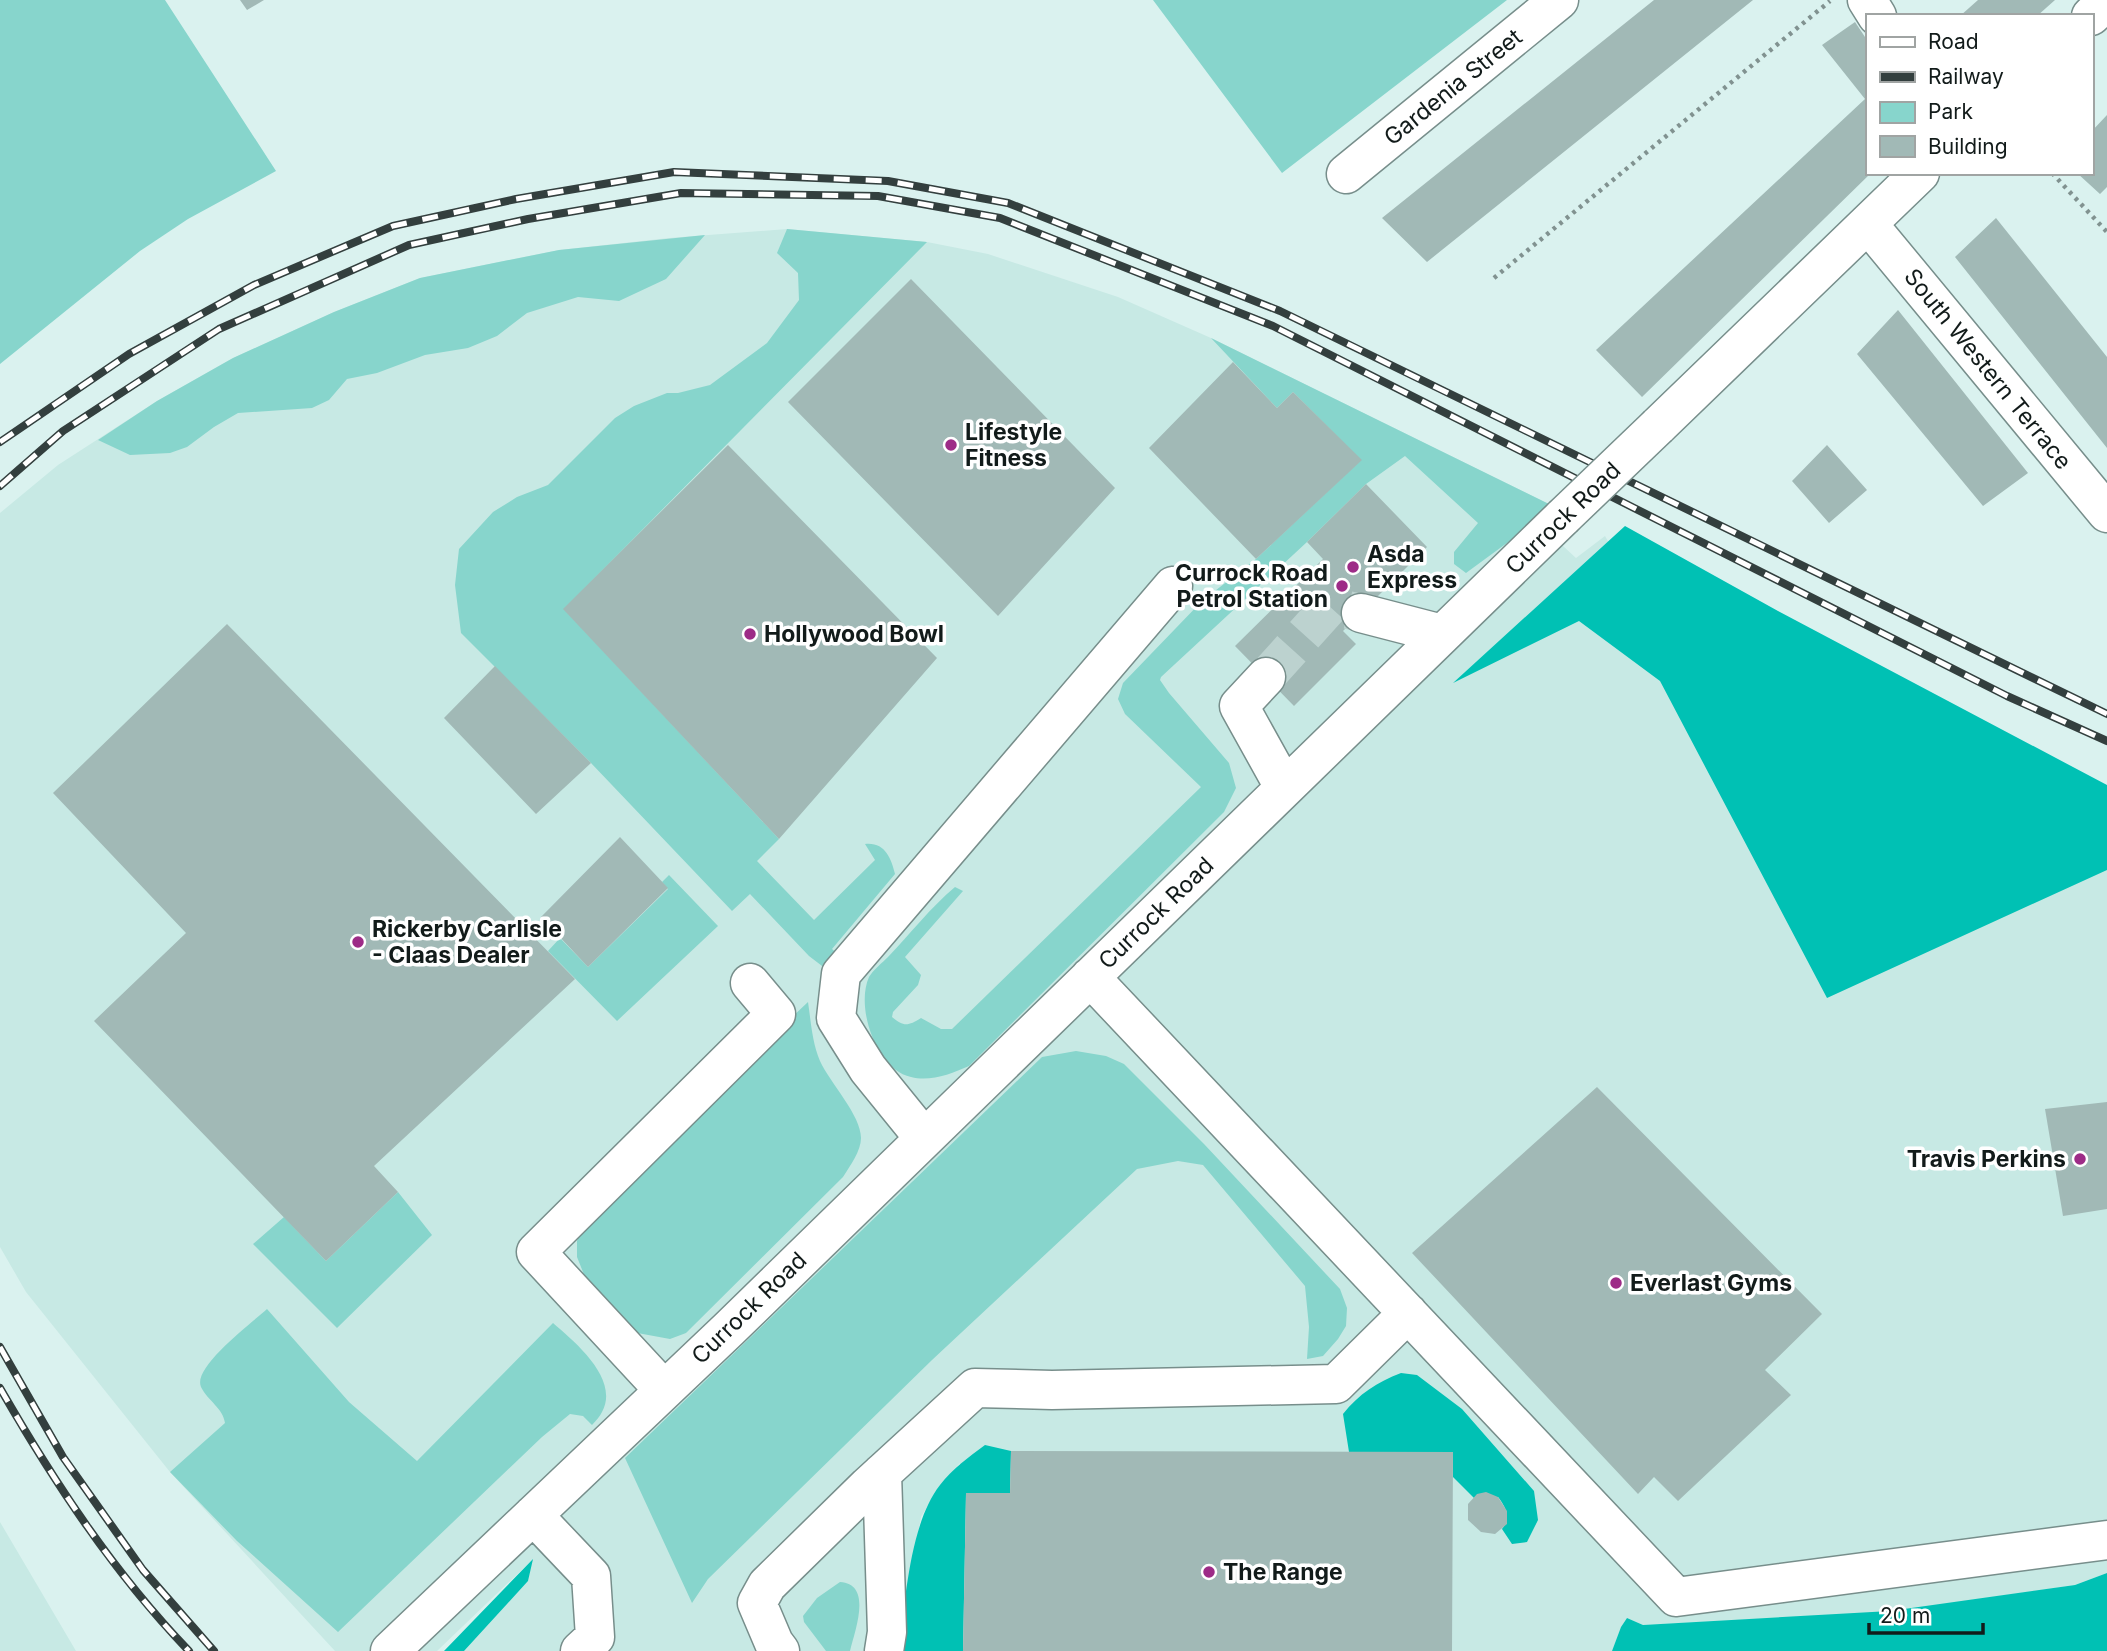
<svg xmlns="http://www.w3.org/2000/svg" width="2107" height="1651" font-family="Inter,sans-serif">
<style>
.built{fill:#c7e9e4}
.green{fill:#87d5cc}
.forest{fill:#00c1b4}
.building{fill:#a1b9b6}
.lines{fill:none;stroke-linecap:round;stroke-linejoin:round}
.minor-tunnel{stroke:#bcd2cf;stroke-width:38;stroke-dasharray:38 19;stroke-linecap:butt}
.minor-casing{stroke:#778e8b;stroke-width:41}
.path{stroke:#819290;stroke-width:4.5;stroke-dasharray:3.5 5;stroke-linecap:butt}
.minor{stroke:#fff;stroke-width:38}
.rail-casing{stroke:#333f3e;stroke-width:8}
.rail{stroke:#fff;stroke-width:5;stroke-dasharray:16;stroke-linecap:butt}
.minor-bridge-casing{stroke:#778e8b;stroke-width:41;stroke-linecap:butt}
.minor-bridge{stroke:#fff;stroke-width:38}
.poi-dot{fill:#9d2b87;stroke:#fff;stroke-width:2.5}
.labels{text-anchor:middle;stroke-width:7;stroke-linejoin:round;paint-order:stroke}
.street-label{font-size:23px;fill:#121b1a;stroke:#fff}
.poi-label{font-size:23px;font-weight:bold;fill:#121b1a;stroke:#fff;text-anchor:start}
</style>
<rect width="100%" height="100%" fill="#daf2ef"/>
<path class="built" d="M787,229L927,242L988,254L1118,297L1211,338L1553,506L1537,522L1576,558L1605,536L1614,552L2107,828V1573L2075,1585L1889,1612L1643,1625L1627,1618L1621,1627L1612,1651H961L960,1463L940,1485L921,1517L898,1651H464L528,1581L532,1560L437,1651H335L170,1472L26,1292L0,1247V513L58,465L157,401L233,358L334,312L420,278L559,250L669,238Z
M0,1522L76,1651H0Z"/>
<path class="green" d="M0,0H165L276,171L188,219L140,251L0,364Z
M1153,0H1507L1282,173Z
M787,229L927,242L564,609L779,839L757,861L814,920L875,860L865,844C885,842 891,858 895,874L832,949L840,956L826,969L809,956L750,894L732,911L591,763L461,633L455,585L459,549L493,512L517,497L548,485L615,418L634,406L667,393H678L710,385L767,343L799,300L798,273L777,253Z
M705,235L666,279L619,301L578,297L527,313L497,336L468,348L425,355L377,373L347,379L329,400L312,408L238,413L214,427L187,447L170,453L130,455L98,440L157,401L233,358L334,312L420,278L559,250Z
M1211,338L1553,506L1537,521L1466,573L1454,564V552L1478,523L1405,456L1366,484L1307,542L1161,677L1160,680L1169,693L1229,763L1236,788L1224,812L969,1066C951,1074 930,1082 911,1077C877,1070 855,1008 869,977C873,970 882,963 888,957C910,934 931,907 955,887L963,891L905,957L921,975L918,985L893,1012L892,1017C904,1027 908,1026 921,1018L941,1029H952L1201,787L1125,714L1118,699L1123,683L1202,601L1256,559L1361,460L1293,392L1277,408Z
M669,875L718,926L617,1021L548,951L560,938L588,967L668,889L662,882Z
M808,1002C811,1022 812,1042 820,1061C830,1083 861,1115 861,1138C861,1151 850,1166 843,1177L686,1333L670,1339L632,1332L591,1292L577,1257V1241L584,1219L648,1153Z
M1076,1051L1106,1056L1124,1064L1204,1144L1340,1289L1347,1308L1346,1326L1338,1339L1323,1356L1307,1359L1309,1327L1305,1286L1203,1165L1178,1161L1137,1169L932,1360L708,1579L692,1603L625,1458L1042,1057Z
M398,1192L432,1235L337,1328L253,1244L284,1217L326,1261Z
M267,1309L349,1402L417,1461L553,1323C575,1342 620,1379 602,1412C600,1416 596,1421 592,1425L583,1416L570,1414L542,1437L338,1632L237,1541L170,1472L225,1423C223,1408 208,1401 201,1387C192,1367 253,1322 267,1309Z
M840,1582C873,1584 855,1630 850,1651H826L804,1622L803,1616L817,1598Z"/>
<path class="forest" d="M1625,526L1778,611L2107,785V870L1827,998L1660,681L1579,621L1453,683Z
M1401,1373L1417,1375L1462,1409L1534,1491L1538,1520L1527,1542L1512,1544L1502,1529C1511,1518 1506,1507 1498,1497L1474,1498L1453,1477V1452H1349L1343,1414C1359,1394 1377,1382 1401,1373Z
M985,1445L1011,1451L1010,1493L966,1494L963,1651H898C906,1601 909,1525 940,1485C952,1469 969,1457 985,1445Z
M533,1559L528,1581L464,1651H444Z
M2107,1573V1651H1612L1621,1627L1627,1618L1643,1625L1890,1611L2075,1585Z"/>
<path class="building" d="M240,0H264L247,10Z
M1654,0H1753L1427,262L1382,218Z
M1978,0H2055L2037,16H1960Z
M1855,22L1867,40V173H1871L1642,397L1596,350L1865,99L1822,45Z
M2107,115V187L2100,194L2077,173H2091V132Z
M1996,218L2107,357V448L1955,257Z
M911,279L1115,488L998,616L788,402Z
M1898,310L2028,473L1983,506L1857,354Z
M1233,362L1277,408L1293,392L1362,460L1256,559L1149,448Z
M728,445L937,658L779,839L563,609Z
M1827,445L1867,490L1829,523L1792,481Z
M1366,484L1427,547L1343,631L1356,644L1294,706L1235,646L1323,559L1307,542Z
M227,624L575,979L374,1166L398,1192L326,1261L94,1021L186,933L53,793Z
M495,666L591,763L536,814L444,718Z
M620,837L668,888L588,967L541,917Z
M1597,1087L1822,1314L1765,1370L1791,1395L1678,1501L1654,1477L1638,1494L1412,1253Z
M2107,1102V1209L2063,1216L2045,1109Z
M1011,1451L1453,1452L1452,1651H963L966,1493H1010Z
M1486,1492L1498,1497L1507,1511V1524L1495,1534L1481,1532L1468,1520V1504L1477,1494Z"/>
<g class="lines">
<path class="minor-tunnel" d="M1266,677L1330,606L1361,613"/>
<g class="minor-casing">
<path id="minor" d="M1867,0L1877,16
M2091,16L2107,1
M1346,174L1559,0
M1868,224L2107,513
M1658,426L1920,173
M1361,613L1442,634
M1266,677L1239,706L1284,787
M1090,977L1676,1597L2107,1540
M924,1138L868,1069L836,1018L841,974L1173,586
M664,1390L536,1252L776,1014L750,983
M882,1473L887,1632L884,1651
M533,1515L591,1576L595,1637L580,1651
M390,1651L729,1329L1563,517
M780,1651L774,1643L757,1603L767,1585L868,1486L975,1388L1052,1390L1336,1384L1408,1313"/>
</g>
<path class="path" d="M2052,173L2107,232
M1494,278L1830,1"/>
<use href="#minor" class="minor"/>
<g class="rail-casing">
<path id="rail" d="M0,442L129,354L254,285L393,226L516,199L674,172L888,181L1008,203L1280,311L2107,714
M0,486L63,431L219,329L409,245L528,219L681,193L878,196L1000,218L1273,326L2007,696L2107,741
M0,1347L63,1457L143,1570L214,1651
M0,1388C54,1482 114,1573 189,1651"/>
</g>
<use href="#rail" class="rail"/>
<g class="minor-bridge-casing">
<path id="minor-bridge" d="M1563,517L1658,426"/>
</g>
<use href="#minor-bridge" class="minor-bridge"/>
</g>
<g class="poi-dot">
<circle cx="951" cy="445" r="7"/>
<circle cx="1353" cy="567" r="7"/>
<circle cx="1342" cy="586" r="7"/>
<circle cx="750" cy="634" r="7"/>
<circle cx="358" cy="942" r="7"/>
<circle cx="2080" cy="1159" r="7"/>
<circle cx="1616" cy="1283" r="7"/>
<circle cx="1209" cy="1572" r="7"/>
</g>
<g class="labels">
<g class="street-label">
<text transform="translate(1453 87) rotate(-39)" y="8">Gardenia Street</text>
<text transform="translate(1988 369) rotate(51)" y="8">South Western Terrace</text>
<text transform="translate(1563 518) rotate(-44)" y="8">Currock Road</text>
<text transform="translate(1156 913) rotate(-44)" y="8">Currock Road</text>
<text transform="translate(749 1308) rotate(-44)" y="8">Currock Road</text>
</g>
<g class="poi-label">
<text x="965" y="440">Lifestyle<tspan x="965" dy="26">Fitness</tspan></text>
<text x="1367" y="562">Asda<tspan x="1367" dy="26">Express</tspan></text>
<text x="1328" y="581" text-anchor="end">Currock Road<tspan x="1328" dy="26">Petrol Station</tspan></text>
<text x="764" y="642">Hollywood Bowl</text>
<text x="372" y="937">Rickerby Carlisle<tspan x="372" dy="26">- Claas Dealer</tspan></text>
<text x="2066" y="1167" text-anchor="end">Travis Perkins</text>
<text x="1630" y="1291">Everlast Gyms</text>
<text x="1223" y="1580">The Range</text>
</g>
</g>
<rect x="1866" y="14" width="228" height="161" fill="#ffffff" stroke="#a0a4a3" stroke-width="2"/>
<rect x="1880" y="37" width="35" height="10" fill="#ffffff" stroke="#a0a4a3" stroke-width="2"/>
<text x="1928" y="49" font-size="21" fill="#121b1a">Road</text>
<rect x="1880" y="72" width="35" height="10" fill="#333f3e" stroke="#a0a4a3" stroke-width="2"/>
<text x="1928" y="84" font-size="21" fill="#121b1a">Railway</text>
<rect x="1880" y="102" width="35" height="21" fill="#87d5cc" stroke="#a0a4a3" stroke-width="2"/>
<text x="1928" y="119" font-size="21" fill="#121b1a">Park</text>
<rect x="1880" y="136" width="35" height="21" fill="#a1b9b6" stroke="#a0a4a3" stroke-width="2"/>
<text x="1928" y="154" font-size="21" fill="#121b1a">Building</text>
<path d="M1869 1623v10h114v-10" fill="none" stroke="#121b1a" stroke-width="3.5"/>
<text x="1880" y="1623" font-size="21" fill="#121b1a" stroke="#ffffff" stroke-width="5" paint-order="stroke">20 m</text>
</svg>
